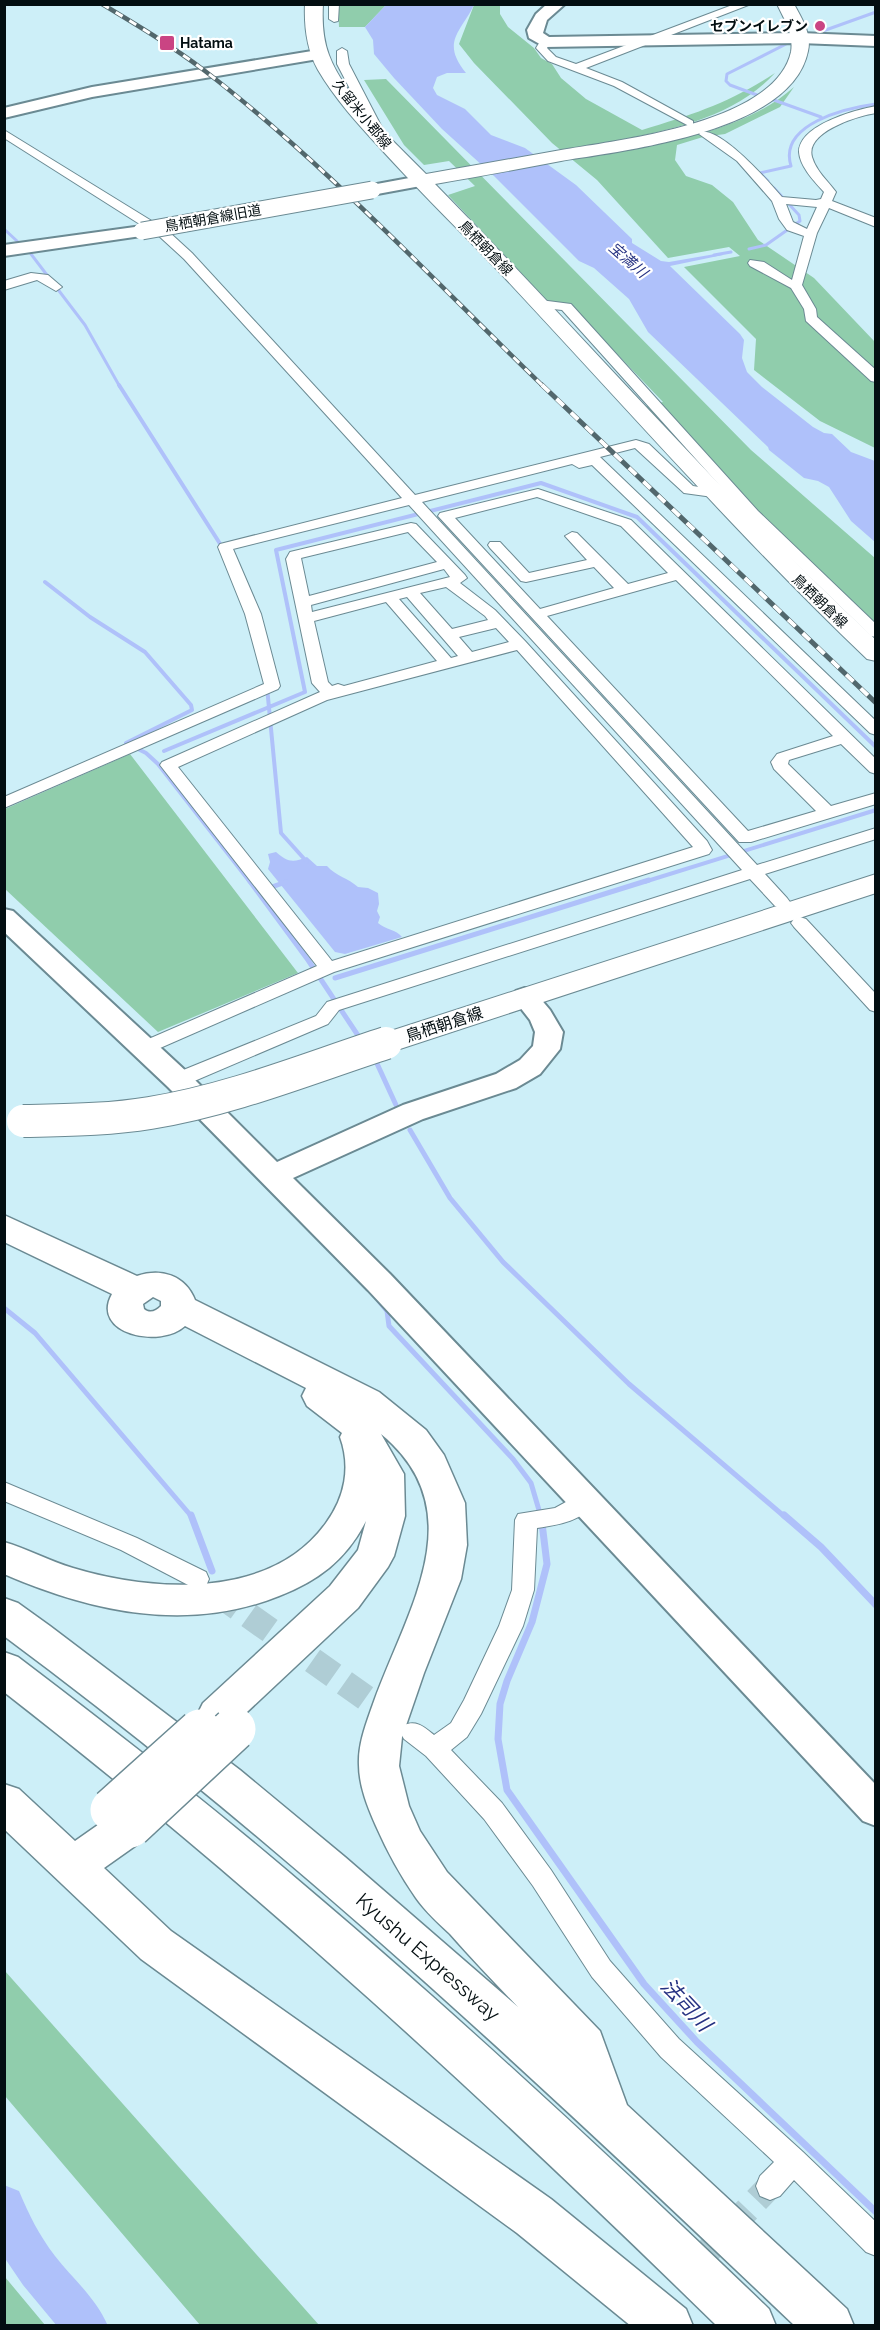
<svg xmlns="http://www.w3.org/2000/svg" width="880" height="2330" font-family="Raleway,'Noto Sans JP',sans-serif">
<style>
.green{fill:#90cdac}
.water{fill:#afc1fa}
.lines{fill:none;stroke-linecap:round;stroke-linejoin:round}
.stream-far3{stroke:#afc1fa;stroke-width:3}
.stream-far2{stroke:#afc1fa;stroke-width:4}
.stream-far1{stroke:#afc1fa;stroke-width:5}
.stream{stroke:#afc1fa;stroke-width:7}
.river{fill:#afc1fa;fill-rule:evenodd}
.street-tunnel{stroke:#afcdd5;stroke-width:26;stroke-dasharray:26 13;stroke-linecap:butt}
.street-casing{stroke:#6b8a93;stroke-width:2}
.secondary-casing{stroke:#6b8a93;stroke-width:4}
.primary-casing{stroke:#6b8a93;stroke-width:2}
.highway-casing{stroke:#6b8a93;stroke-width:3}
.street{fill:#fff;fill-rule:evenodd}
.secondary{fill:#fff;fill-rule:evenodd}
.primary{fill:#fff;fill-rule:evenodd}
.highway{fill:#fff;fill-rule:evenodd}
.rail-far1-casing{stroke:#52676c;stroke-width:4.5}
.rail-casing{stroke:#52676c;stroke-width:5}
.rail-far1{stroke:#fff;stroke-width:3;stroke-dasharray:8;stroke-linecap:butt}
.rail{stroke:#fff;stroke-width:4;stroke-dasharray:10;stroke-linecap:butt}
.secondary-bridge-casing{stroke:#6b8a93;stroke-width:19;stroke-linecap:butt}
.primary-bridge-casing{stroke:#6b8a93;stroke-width:34;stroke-linecap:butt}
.highway-bridge-casing{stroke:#6b8a93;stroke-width:46;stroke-linecap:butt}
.secondary-bridge{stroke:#fff;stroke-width:17}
.primary-bridge{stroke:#fff;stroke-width:32}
.highway-bridge{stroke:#fff;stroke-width:43}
.poi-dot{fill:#ca4483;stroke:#fff;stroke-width:2}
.labels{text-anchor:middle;stroke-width:4.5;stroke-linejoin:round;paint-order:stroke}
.far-poi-label{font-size:14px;font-weight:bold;fill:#030e11;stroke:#fff;text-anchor:end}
.far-street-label{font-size:14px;fill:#030e11;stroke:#fff}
.far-water-label{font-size:15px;font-style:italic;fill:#263282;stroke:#fff}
.street-label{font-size:16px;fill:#030e11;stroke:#fff}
.near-street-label{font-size:20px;fill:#030e11;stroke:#fff}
.near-water-label{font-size:21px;font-style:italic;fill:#263282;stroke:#fff}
</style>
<rect width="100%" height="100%" fill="#cdeff8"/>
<path class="green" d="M338,5H386L365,27H339Z
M474,5H500V14L508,27L534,48L541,58L552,64L561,78L586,99L642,130C694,114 729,103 775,73C735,116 675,129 619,140L632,150C689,137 750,126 794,87L780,107L725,134L703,137L677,145L675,160L686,176L712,185L733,202L758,240L814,278L875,342V448L820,421L754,370L756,339L684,267L740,256L729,247L668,258L597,180L552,143L474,63L459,44Z
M386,79L751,450L875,558V629L797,567L643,407L663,402L571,306L549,303L448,195L475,186L449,161L424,165L404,145L364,80Z
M130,754L298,973L158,1032L5,889V809Z
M4,1971H5L319,2325H200L5,2096Z
M5,2277L45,2325H5Z"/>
<path class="water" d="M386,5H474C460,33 441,42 466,73H447L437,77L433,88L437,95L465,109L491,135L525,148L576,185L632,239V243L661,261L669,262L721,253L723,255L670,266L740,334L744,340L742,358L747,372L762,387L813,427L824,433L832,434L851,452L875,461V542L851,521L829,487L818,481L804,478L769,450L768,447L648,332L629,299L594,268L579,261L494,176L442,129L394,78L374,54L373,40L365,27Z
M276,852C287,862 293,863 307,857L317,866H327C336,876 348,878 358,887L368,888L378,893L379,904L377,911L380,917L378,923C386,930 396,929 402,937L345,954L335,952L268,869L270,862L268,854Z"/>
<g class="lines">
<path class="stream-far3" d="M809,36L876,12
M757,95L730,85L726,81L727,74L792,41
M771,99L821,117
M768,181L760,173L791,166C778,124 846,108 876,104
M4,229L17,241
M749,249L766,245L800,221L799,215L774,188
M31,254L85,325L120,387
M714,255L731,252"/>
<path class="stream-far2" d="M119,385L224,550
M45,582L90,617L145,652L191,705L192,710L126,743L146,753L158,764L250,882
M267,687L281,833L307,862
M164,751L305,692L276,550L541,483L637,517L876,747
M644,882L876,810"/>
<path class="stream-far1" d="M249,880L308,960L361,1040
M266,889L286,882
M335,978L649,880
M374,1057L396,1105
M410,1130L450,1198L503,1262L629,1384L785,1517
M379,1301L387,1311L389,1326L513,1459L531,1483L541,1517
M4,1308L35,1333L192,1517"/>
<path class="stream" d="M191,1515L212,1571
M541,1515L547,1564L532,1622L507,1681L500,1704L498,1739L507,1790L644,1984L697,2042L876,2212
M784,1515L821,1547L876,1605"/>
<path class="river" d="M4,2185L19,2191C29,2215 39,2235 55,2256C73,2279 96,2298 108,2326H57L23,2285L4,2257Z"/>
<path class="street-tunnel" d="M217,1593L394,1718
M649,2313L770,2186"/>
<g class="street-casing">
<path id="street" d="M329,4H339L338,21L334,22L329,19Z
M735,4H751L586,68L622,82L693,121V125L689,126L614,86L548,61L536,48L541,40H549L550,42L547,48L556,57L576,64Z
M342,48L347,51L349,64L390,143L388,145L384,146L378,143L337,64V51Z
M876,106V113C857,116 805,132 812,157C816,171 828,181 836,192L832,201L876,218V227L829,208L817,233L802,285L816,309L817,317L876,370V382L871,381L806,321L804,309L791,288L750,266L748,263L750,260L764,262L792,280L804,236L787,230L779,219L772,201L737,161L699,134L701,132C722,128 768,181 782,197L816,200L821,199L824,192C815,182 800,167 799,152C799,125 855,110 876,106ZM786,204L817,207L807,229L793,222Z
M4,130L168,231L192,253L415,495L636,440L649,444L693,486L718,490L720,493L713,497L684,493L635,448L600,457L876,721V735L870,733L592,465L579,468L572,464L422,502L757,865L876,828V839L765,874L787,898L790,902L787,906H775L750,879L339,1010L328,1024L185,1085L178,1086L171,1085L169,1080L171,1075L316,1016L327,1002L742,870L409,505L233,549L261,614L280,686L278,689L4,808V797L264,684L245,614L218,547L220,544L402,498L184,259L160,237L4,138Z
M31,273L48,275L62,287L56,291L37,280L4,290V281Z
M540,300L571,304L758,511L876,624V637L871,636L748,517L562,310L535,307L534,304L535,301Z
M538,489L631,520L876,759V774L870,772L841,744L789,760L788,764L831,806L876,793V804L751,842H739L438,516L440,513ZM537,497L621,526L668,573L628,584L577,533L572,532L565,536L587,560L529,573L500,542H490L488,545L490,548L521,581L526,582L594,567L614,588L540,609L455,518ZM676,580L833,736L777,754L771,762L774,769L816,811L748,831L547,616Z
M411,523L416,524L465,575L467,578L460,583L495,610L525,641L707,841L712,850L709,854L334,972L151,1052L144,1054L137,1052L135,1048L137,1044L317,966L160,765L162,762L320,692L312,683L286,559L290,552ZM408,532L437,562L309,596L301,558ZM444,569L450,577L312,612L311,605ZM446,587L485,616L488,620L452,629L420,593ZM407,597L458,656L451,658L399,599ZM386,602L437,661L344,686L338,684L332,686L328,682L314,621ZM496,628L509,642L472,652L459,637ZM517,650L693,847L332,961L178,767L327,700Z
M800,917L806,919L876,994V1012L870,1010L794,927L791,923L794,919Z
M4,1482L137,1538L206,1572L209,1579L206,1586L198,1588L190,1586L121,1550L4,1501Z
M584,1492L592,1495L595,1501C585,1521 557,1525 537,1528L534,1590L523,1626L481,1714L467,1737L451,1750L502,1803L551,1870L610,1961L679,2039L803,2152L876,2222V2256L866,2252L794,2180L780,2196L770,2200L760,2196L756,2186L760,2176L774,2162L661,2057L592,1977L533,1886L484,1819L426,1756L404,1739L400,1732L404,1725C417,1720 424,1727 434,1735L451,1723L464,1700L499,1626L512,1590L515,1520L518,1514L555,1508Z"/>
</g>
<g class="secondary-casing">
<path id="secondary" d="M547,4H565L547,20L543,33L549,37L800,33L876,36V46L800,43L545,47L529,38L527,30L536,14Z
M318,50L324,52L326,55L324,58L92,97L4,118V108L92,87Z
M420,176L426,177L429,181L426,185L372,195L366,194L363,190L366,186Z
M142,226L148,227L151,231L148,235L4,256V245Z
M4,909L13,911L188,1073L277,1162L403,1105L496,1074L520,1060L533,1046L535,1032L530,1020L512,997L516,991L525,988L534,991L550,1010L563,1032L560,1049L540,1074L516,1088L423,1119L293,1178L390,1274L876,1785V1826L863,1821L368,1290L168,1087L4,932Z"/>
</g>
<g class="primary-casing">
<path id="primary" d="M305,4H323C322,22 323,39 329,55C345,98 394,141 426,174C471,166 516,158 561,150C620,140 775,123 791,52C794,34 784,19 777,4H794C802,19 812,34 808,51C792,132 627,150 561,161C519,169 477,177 435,184C583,335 721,495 876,640V661L867,659C739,537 623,404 502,275C461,232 419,191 380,148C358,124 335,99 318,70C307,50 304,27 305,4Z
M876,874V893L397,1050L386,1053L375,1050L371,1043L375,1036Z"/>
</g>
<g class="highway-casing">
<path id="highway" d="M4,1215L137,1276C161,1268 185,1275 195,1300L379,1392L426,1430L444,1455L465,1503L467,1545L461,1579L424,1673L402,1737L399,1766L409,1806L420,1831L447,1872L600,2031L627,2105L847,2309L854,2326H795C541,2084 286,1845 4,1636V1598L18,1603L50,1626L240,1770L345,1857L518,2007C495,1983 472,1959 450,1934C438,1923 425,1911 416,1898C400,1875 387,1851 376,1826C368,1808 359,1786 359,1765C358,1744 366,1724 373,1704C405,1613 476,1512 381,1434L404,1474L405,1516L394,1556L388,1567L358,1608L231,1727L217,1732L203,1727L197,1715L203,1703L330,1586L358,1550L366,1521C346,1560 318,1581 279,1596C187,1633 92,1612 4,1574V1542C28,1549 49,1561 73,1568C152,1592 271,1600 326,1523C345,1497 351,1467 340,1437L342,1433L307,1406L302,1396L306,1388L185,1326C160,1349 90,1334 112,1294L4,1242ZM153,1297L161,1301V1306C156,1311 150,1314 144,1309L143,1304Z
M4,1652L18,1657C118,1733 216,1809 311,1891C469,2025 620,2166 769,2309L776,2326H717C489,2103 256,1888 4,1692Z
M4,1784L19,1789L75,1841L115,1813L130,1807L145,1813L151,1826L145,1839L104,1868L171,1931L551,2199L686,2309L693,2326H631L517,2233L141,1959L4,1829Z"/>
</g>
<use href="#street" class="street"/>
<use href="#secondary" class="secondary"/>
<use href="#primary" class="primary"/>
<use href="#highway" class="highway"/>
<g class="rail-far1-casing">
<path id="rail-far1" d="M102,4C137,25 172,46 205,71C327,165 433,280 544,387"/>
</g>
<g class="rail-casing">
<path id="rail" d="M542,385L876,703"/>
</g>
<use href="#rail-far1" class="rail-far1"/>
<use href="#rail" class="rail"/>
<g class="secondary-bridge-casing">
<path id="secondary-bridge" d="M142,231L372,190"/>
</g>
<g class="primary-bridge-casing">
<path id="primary-bridge" d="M23,1121C65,1120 108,1120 150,1113C231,1100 309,1068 386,1043"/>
</g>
<g class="highway-bridge-casing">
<path id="highway-bridge" d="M112,1810L200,1731
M130,1826L234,1729"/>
</g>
<use href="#secondary-bridge" class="secondary-bridge"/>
<use href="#primary-bridge" class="primary-bridge"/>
<use href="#highway-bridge" class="highway-bridge"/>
</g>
<g class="poi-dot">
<circle cx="820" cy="26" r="6"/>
<rect x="159" y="35" width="16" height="16" rx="3"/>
</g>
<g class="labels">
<g class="far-poi-label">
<text x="808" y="31">セブンイレブン</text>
<text x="180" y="48" text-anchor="start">Hatama</text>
</g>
<g class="far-street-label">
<text transform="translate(362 114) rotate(51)" y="5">久留米小郡線</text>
<text transform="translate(213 218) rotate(-10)" y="5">鳥栖朝倉線旧道</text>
<text transform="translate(486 248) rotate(46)" y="5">鳥栖朝倉線</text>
<text transform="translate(820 601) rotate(44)" y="5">鳥栖朝倉線</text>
</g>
<g class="far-water-label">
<text transform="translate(628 260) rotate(41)" y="5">宝満川</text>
</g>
<g class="street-label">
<text transform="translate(444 1024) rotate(-18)" y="6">鳥栖朝倉線</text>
</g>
<g class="near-street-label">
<text transform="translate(428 1957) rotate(41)" y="7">Kyushu Expressway</text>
</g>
<g class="near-water-label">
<text transform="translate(686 2005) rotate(47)" y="7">法司川</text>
</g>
</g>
<rect width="880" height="2330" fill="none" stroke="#030e11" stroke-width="12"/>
</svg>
